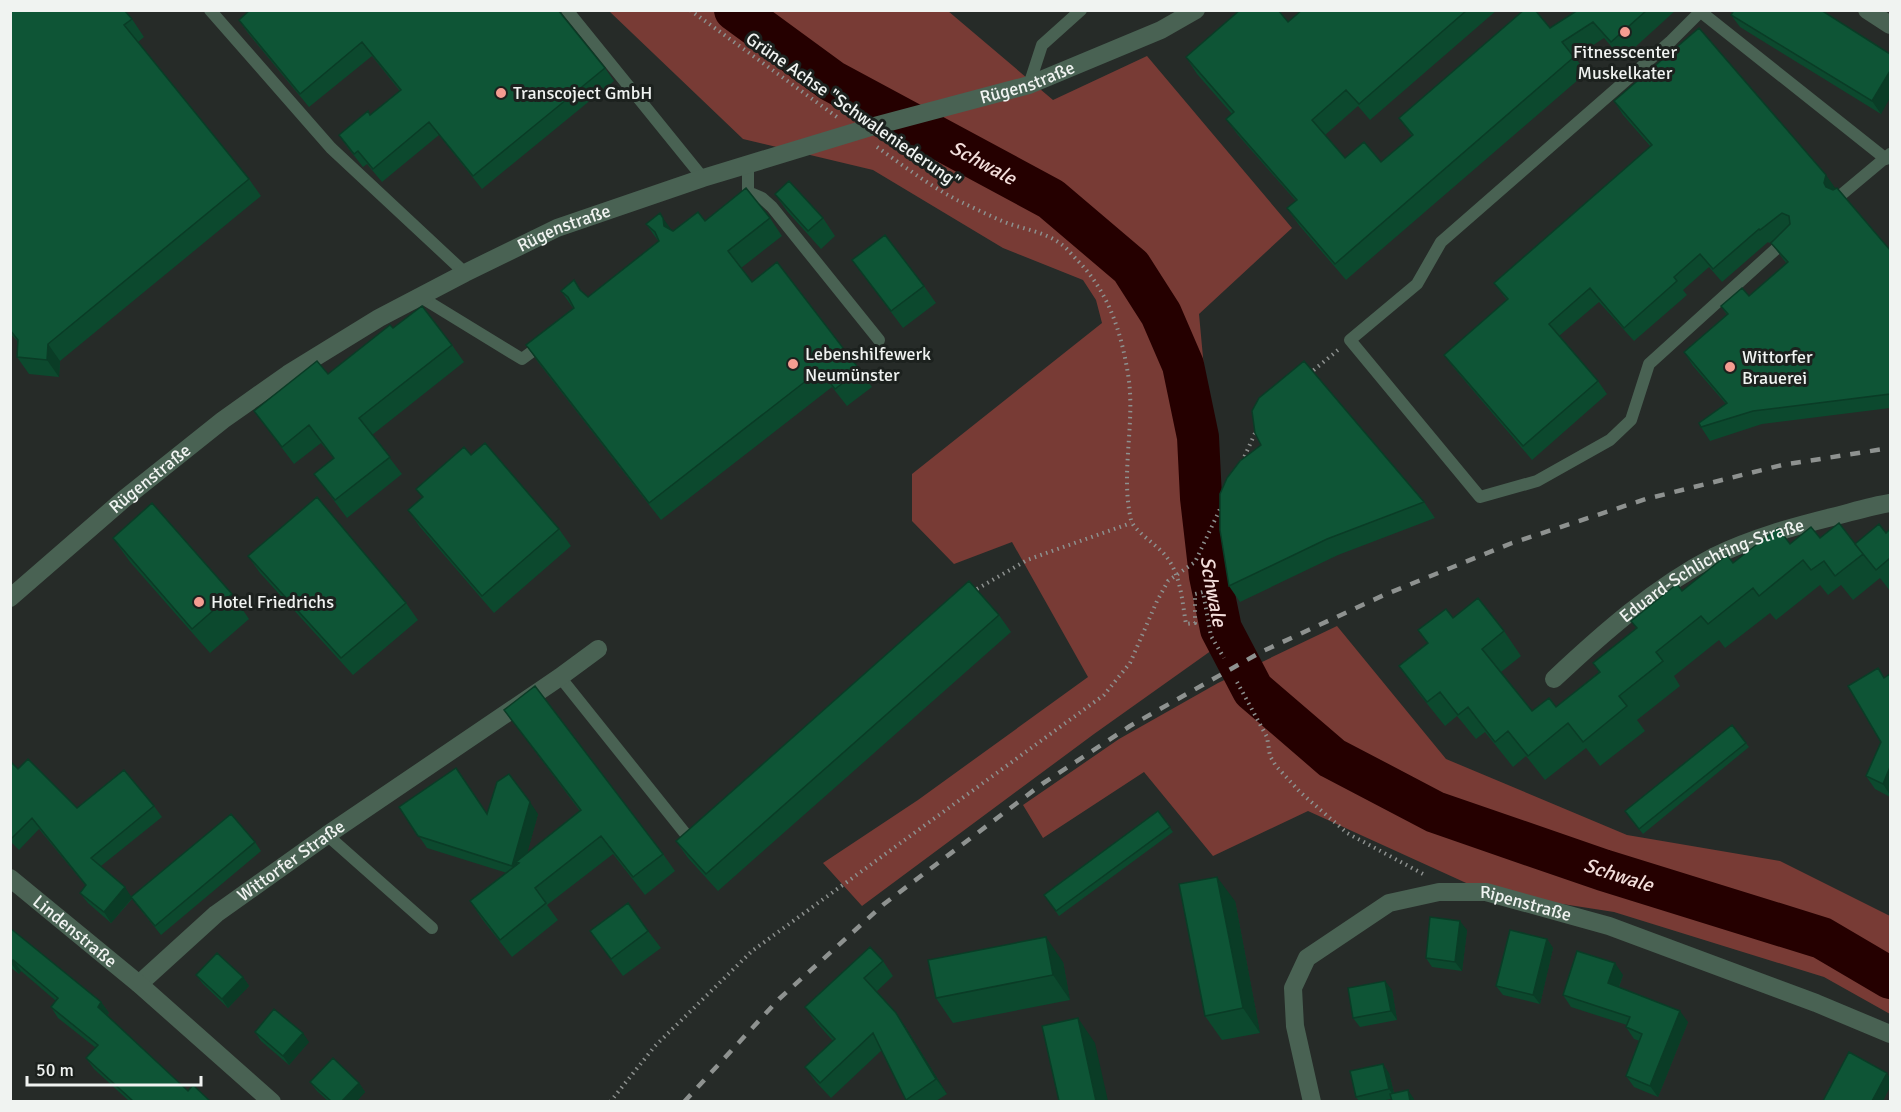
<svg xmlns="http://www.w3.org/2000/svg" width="1901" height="1112" font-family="Signika,sans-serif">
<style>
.forest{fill:#783b35}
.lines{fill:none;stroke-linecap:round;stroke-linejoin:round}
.river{stroke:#250000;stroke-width:42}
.path{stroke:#8d918f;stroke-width:4;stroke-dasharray:1.5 4.5;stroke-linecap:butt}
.service{stroke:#496253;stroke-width:12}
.minor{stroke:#496253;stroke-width:18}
.tertiary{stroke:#496253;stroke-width:18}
.rail{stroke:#8e9290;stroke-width:4.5;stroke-dasharray:10 10;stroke-linecap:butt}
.wall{fill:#0c492e}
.shaded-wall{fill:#0a3c26}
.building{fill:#0e5536;stroke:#0a3c26;stroke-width:1.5}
.poi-dot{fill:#f59c91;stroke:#1c211e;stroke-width:2}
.labels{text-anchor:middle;stroke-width:6;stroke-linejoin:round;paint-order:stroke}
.poi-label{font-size:18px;fill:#f0f3f1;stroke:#1c211e;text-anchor:start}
.street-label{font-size:18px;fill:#f0f3f1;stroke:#1c211e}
.water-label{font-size:20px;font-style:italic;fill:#f3dedb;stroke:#1c211e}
</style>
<rect width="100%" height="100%" fill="#262b28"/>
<path class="forest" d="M609,11H948L1053,100L1147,56L1292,228L1199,314L1229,638L1094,734L862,906L823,863L918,800L1088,677L1012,542L954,564L912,521V474L1102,323L1096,300L1083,280L1003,248L873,170L743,139Z
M1337,626L1446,759L1627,835L1780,861L1890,916V1014L1824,977L1614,912L1486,892L1308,811L1213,856L1144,772L1043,838L1023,805L1119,739L1218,683Z"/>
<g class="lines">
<path class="river" id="s1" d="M735,10L832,81L1051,199L1131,267L1161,314L1183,365L1198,437L1201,498L1210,576L1221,629L1253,690L1332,758L1435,812L1603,870L1822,938L1890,978"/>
<path class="path" d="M690,10L837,117
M877,147C904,166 931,187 961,202C974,208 988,215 1002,221C1021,229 1044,231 1061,244C1067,248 1072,255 1077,260C1108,291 1121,331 1128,374C1136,422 1120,472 1131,520C1134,531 1157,545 1165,555C1181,574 1182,601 1186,624L1195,623V594L1203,592L1211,636L1224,658
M1309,374L1338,350
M1242,462L1256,431
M977,589L1027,560L1131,523
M1237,682L1267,737L1270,756L1276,766L1300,792L1347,833L1425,875
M610,1102L655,1046L752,951L1104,695L1130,663L1157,601L1168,581L1195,562L1221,507"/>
<path class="service" d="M210,10L331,148L465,273
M567,10L703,178
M1702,10L1671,41L1441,242L1417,284L1350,340L1480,497L1537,481L1610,440L1631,420L1649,364L1787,239
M1701,12L1886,159
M1029,85L1042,45L1081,10
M748,192L762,198L772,207L879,340
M748,192V164
M1841,195L1890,154
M419,296L522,359L545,342
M560,677L692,842L695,840
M327,835L432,928"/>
<g class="minor">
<path d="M1867,10L1890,25"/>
<path id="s2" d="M10,598L124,499L223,420L288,374L379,318L465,273L557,228L703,178L871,127L1029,85L1161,30L1196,10"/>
<path id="s3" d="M1554,679C1603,633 1655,587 1715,556C1752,538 1792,527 1832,517C1852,512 1871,506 1890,503"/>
<path id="s4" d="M139,984L216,914L327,835L560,677L598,649"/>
<path id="s5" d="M1312,1102L1295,1026L1293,988L1307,958L1389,903L1439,892H1486L1609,926L1816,1003L1890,1034"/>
</g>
<path class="tertiary" id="s6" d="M10,878L139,984L272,1102"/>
<path class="rail" d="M684,1102L779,999L884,904L1042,784L1130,726L1261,652L1384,595L1512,543L1646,499L1782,465L1890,448"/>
</g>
<path class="wall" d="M10,10L132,19L144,37L138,42L249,179L261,196L60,361L59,377L29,374L17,357L18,342L10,333Z
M250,10H560V13L605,68L614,81L482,189L439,135L382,182L367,164L363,167L348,148L339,135L370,115L400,91L372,56L309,107L248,33L239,20Z
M1302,10H1497L1370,120L1358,106L1325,135L1345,158L1381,162L1412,136L1399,118L1550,28L1578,10H1676L1622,59L1604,38L1575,57L1586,73L1346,280L1299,225L1287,208L1296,201L1238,135L1226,119L1232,114L1197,74L1186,57L1288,22Z
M1731,15L1890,54L1881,114L1740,27Z
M1614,101L1836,189L1890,250V408L1762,424L1710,441L1701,427L1726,404L1693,366L1684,352L1727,315L1721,306L1749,296L1787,264L1771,243L1774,240L1769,243L1768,242L1722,282L1709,267L1683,290L1687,295L1634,341L1599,302L1559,336L1598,381L1607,394L1532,460L1454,368L1444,355L1507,300L1494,283L1651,147L1623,115Z
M775,194L823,218L835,236L821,249L787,211Z
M770,218L782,236L741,268L752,282L860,370L872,387L847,406L832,387L661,520L538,362L526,345L573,308L561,291L584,294L588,297L659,242L646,224L673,231L705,221Z
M852,260L924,286L936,303L903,328Z
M393,328L452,345L464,362L372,435L402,474L347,518L314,474L334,459L321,443L294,464L254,411L328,374Z
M471,455L559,529L571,546L494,613L420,527L408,510L422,497L416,489Z
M1424,502L1435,518L1338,555L1240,602L1229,586L1220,530Z
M1890,529V591L1880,578L1853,600L1841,585L1828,595L1820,585L1776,620L1770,613L1725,648L1719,640L1674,676L1680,686L1637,720L1645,731L1600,766L1586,748L1545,780L1526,756L1513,767L1485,732L1476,739L1457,716L1445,726L1416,690L1399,666L1428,643L1418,630L1453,618L1504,631L1521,656L1501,672L1532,711L1556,707L1599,672L1593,663L1636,628L1631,621L1733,563L1790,544L1820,538L1855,544L1886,533Z
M113,538L232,594L249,619L210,653L130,562Z
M248,556L406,603L418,620L353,675L260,573Z
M999,615L1011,632L718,891L688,858L676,841Z
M1890,674V797L1875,789L1866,776L1881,742L1885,677Z
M504,710L663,854L675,871L645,895L613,854L547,905L558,920L512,957L482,919L470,901L507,873L427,848L399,807L487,814H538L527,853L580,811Z
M1732,725L1749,747L1643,834L1625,811Z
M10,761L18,769L77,808L154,806L162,817L101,866L132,897L255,842L261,851L161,935L132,899L111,923L88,903L80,893L86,886L39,829L19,850L10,841Z
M1158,811L1173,832L1059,916L1044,895Z
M1235,901L1260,1033L1222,1040L1205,1016Z
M10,928L101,1002L109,1013L107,1015L188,1091L210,1101H129L94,1069L86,1058L96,1048L58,1018L51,1007L56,1001L21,971L19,974L10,967Z
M1467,930L1462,971L1432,967L1426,958Z
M590,931H648L661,948L623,976Z
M1547,939L1553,948L1540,1004L1503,995L1496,986Z
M883,961L893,976L876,992L906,1028L947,1094L936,1101H908L882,1050L831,1098L816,1082L805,1067L833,1041L816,1022L805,1007Z
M1063,962L1070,1000L953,1023L936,998Z
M196,975L243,977L249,986L228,1008L203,984Z
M1623,975L1619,987L1688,1022L1658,1097L1634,1087L1626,1076L1640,1041L1634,1039L1626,1027L1627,1025L1571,1007L1563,995Z
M1392,990L1397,1020L1360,1027L1353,1018Z
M255,1032L309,1042L289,1065L261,1041Z
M1389,1073L1394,1093L1414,1099V1101H1392L1391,1099L1381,1101H1359L1356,1097Z
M310,1082L359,1083L365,1092L357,1101H328L317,1091Z"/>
<path class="shaded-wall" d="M1890,71V98L1881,114L1872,101Z
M1826,175L1836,189L1833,196L1826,187L1824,183Z
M663,218L675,235L664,226Z
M48,344L60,361L59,377L47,360Z
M1890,767V795L1883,784Z
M530,802L538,814L523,868L519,863L516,862L522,871L521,877L512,866Z
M1217,877L1235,901L1260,1033L1243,1008Z
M125,887L132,898L111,923L104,912Z
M1460,921L1467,930L1462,971L1455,962Z
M1046,937L1063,962L1070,1000L1053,975Z
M1547,939L1553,948L1540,1004L1533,995Z
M13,960L21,971L19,974L11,963Z
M1615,963L1623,975L1616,994L1608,983Z
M243,977L249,986L228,1008L222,999Z
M1385,981L1392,990L1397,1020L1391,1011Z
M101,1002L109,1013L105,1017L98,1007Z
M1680,1011L1688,1022L1658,1097L1650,1086Z
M896,1013L906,1028L947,1094L936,1079Z
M1078,1018L1095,1043L1108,1101H1096Z
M303,1033L309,1042L289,1065L283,1056Z
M1383,1064L1389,1073L1395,1098L1389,1089Z
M1887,1073L1890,1078V1087L1883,1101H1872Z
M359,1083L365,1092L357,1101H342Z
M1408,1090L1414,1099V1101H1410Z"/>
<path class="building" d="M10,10H124L132,19L124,25L249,179L48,344L47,360L17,357L18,340L10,330Z
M250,10H558L605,68L473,176L429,122L373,169L358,151L354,154L339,135L368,111L370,115L401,90L362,42L300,94L239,20Z
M1240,10H1278L1288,22L1302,10H1467L1359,104L1346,90L1312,120L1345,158L1364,142L1381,162L1413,135L1399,118L1524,10H1535L1550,28L1578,10H1647L1611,42L1593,22L1562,42L1574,57L1335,264L1287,208L1297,200L1226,119L1234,112L1186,57Z
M1734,10H1821L1890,54V71L1872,101L1731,15Z
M1699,28L1826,175L1824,183L1826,187L1833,190L1837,188L1890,250V394L1753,411L1701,427L1699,423L1727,403L1684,352L1728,314L1721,306L1742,288L1749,296L1788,262L1771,243L1790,224L1789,216L1782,213L1760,230L1759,229L1713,269L1700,254L1674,277L1677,281L1624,328L1590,288L1549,324L1598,381L1523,446L1444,355L1508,299L1494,283L1652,145L1614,101Z
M789,181L823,218L808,231L775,194Z
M746,188L770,218L728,251L752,282L777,262L860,370L835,389L820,370L649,503L526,345L574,308L568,297L561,291L574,280L580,290L588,297L659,241L655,232L646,224L660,213L663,218L664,226L673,231L698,212L705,221Z
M885,235L924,286L891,311L852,260Z
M422,306L452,345L359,418L390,457L335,500L314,474L334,458L309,425L282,447L254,411L317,361L328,374L390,325L393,328Z
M1304,361L1424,502L1327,539L1229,586L1220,530V494L1227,478L1240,461L1261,445L1255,433L1252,411L1259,398Z
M485,443L559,529L482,596L408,510L423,497L416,489L464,447L471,455Z
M317,497L406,603L341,658L248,556Z
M152,503L232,594L192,629L113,538Z
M1839,523L1863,554L1835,576L1824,561L1811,570L1803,560L1759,596L1753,588L1708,624L1701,616L1656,652L1663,661L1619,696L1627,706L1583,742L1568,723L1528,756L1508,731L1495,742L1468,707L1458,715L1440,692L1427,702L1399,666L1428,643L1418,630L1446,609L1453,618L1478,598L1504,631L1482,649L1532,711L1549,698L1556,707L1600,672L1593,663L1637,628L1631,621L1677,584L1682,591L1727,555L1733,563L1778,528L1790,544L1811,527L1820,538Z
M1879,524L1886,533L1890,529V561L1889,559L1876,570L1855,544Z
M969,581L999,615L706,874L676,841Z
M1878,668L1884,678L1890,674V767L1883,784L1866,776L1881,742L1848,686Z
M535,686L663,854L633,877L601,836L535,888L546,903L500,940L470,901L519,863L516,862L581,810L504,710Z
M1732,725L1746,743L1639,829L1625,811Z
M28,759L77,808L124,770L154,806L91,858L125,887L104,912L80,893L86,885L32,818L11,839L10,838V761L18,769Z
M456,768L487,814L497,782L509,774L530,802L512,866L418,836L399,807Z
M1158,811L1170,827L1056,911L1044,895Z
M231,814L255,842L155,926L131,897Z
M1217,877L1243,1008L1205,1016L1179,884Z
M628,903L648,931L611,959L590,931Z
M1430,917L1460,921L1455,962L1426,958Z
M10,928L101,1002L98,1007L188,1091L193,1085L210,1101H133L86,1058L98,1045L51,1007L58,998L13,960L10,962Z
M1510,930L1547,939L1533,995L1496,986Z
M1046,937L1053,975L936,998L928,960Z
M870,947L883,961L864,978L896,1013L936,1079L906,1100L873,1033L820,1083L805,1067L835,1039L805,1007Z
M1577,951L1615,963L1608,983L1680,1011L1650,1086L1626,1076L1642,1034L1626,1027L1630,1017L1563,995Z
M217,953L243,977L222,999L196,975Z
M1385,981L1391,1011L1353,1018L1348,988Z
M274,1009L303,1033L283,1056L255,1032Z
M1078,1018L1096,1101H1059L1042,1026Z
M1849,1052L1887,1073L1872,1101H1823Z
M333,1058L359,1083L342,1101H331L310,1082Z
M1383,1064L1389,1089L1356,1097L1350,1071Z
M1408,1090L1410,1101H1392L1390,1094Z"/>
<g class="poi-dot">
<circle cx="1625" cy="32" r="6"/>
<circle cx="501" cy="93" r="6"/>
<circle cx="793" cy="364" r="6"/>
<circle cx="1730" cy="367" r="6"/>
<circle cx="199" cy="602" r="6"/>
</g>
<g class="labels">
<g class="poi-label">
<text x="1625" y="58" text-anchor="middle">Fitnesscenter<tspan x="1625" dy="21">Muskelkater</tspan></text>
<text x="513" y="99">Transcoject GmbH</text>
<text x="805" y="360">Lebenshilfewerk<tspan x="805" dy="21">Neumünster</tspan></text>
<text x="1742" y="363">Wittorfer<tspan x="1742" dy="21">Brauerei</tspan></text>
<text x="211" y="608">Hotel Friedrichs</text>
</g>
<g class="street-label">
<text dy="6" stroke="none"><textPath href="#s2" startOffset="1156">Rügenstraße</textPath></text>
<text transform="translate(853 110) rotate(35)" y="6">Grüne Achse "Schwaleniederung"</text>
<text dy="6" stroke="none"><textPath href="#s2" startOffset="670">Rügenstraße</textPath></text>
<text dy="6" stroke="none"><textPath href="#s2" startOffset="184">Rügenstraße</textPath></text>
<text dy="6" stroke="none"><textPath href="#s3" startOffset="194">Eduard-Schlichting-Straße</textPath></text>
<text dy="6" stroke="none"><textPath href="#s4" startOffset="196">Wittorfer Straße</textPath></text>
<text dy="6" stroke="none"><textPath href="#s5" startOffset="387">Ripenstraße</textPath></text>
<text dy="6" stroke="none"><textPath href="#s6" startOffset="84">Lindenstraße</textPath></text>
</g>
<g class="water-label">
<text dy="7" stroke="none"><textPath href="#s1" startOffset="292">Schwale</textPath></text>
<text dy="7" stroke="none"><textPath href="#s1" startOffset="814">Schwale</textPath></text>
<text dy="7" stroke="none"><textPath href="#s1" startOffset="1336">Schwale</textPath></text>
</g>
</g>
<rect width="1901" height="1112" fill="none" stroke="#f0f3f1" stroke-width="24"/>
<path d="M27 1076v9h174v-9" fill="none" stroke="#f0f3f1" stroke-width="3"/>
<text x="36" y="1076" font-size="18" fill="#f0f3f1" stroke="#1c211e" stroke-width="4.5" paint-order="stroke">50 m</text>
</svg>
